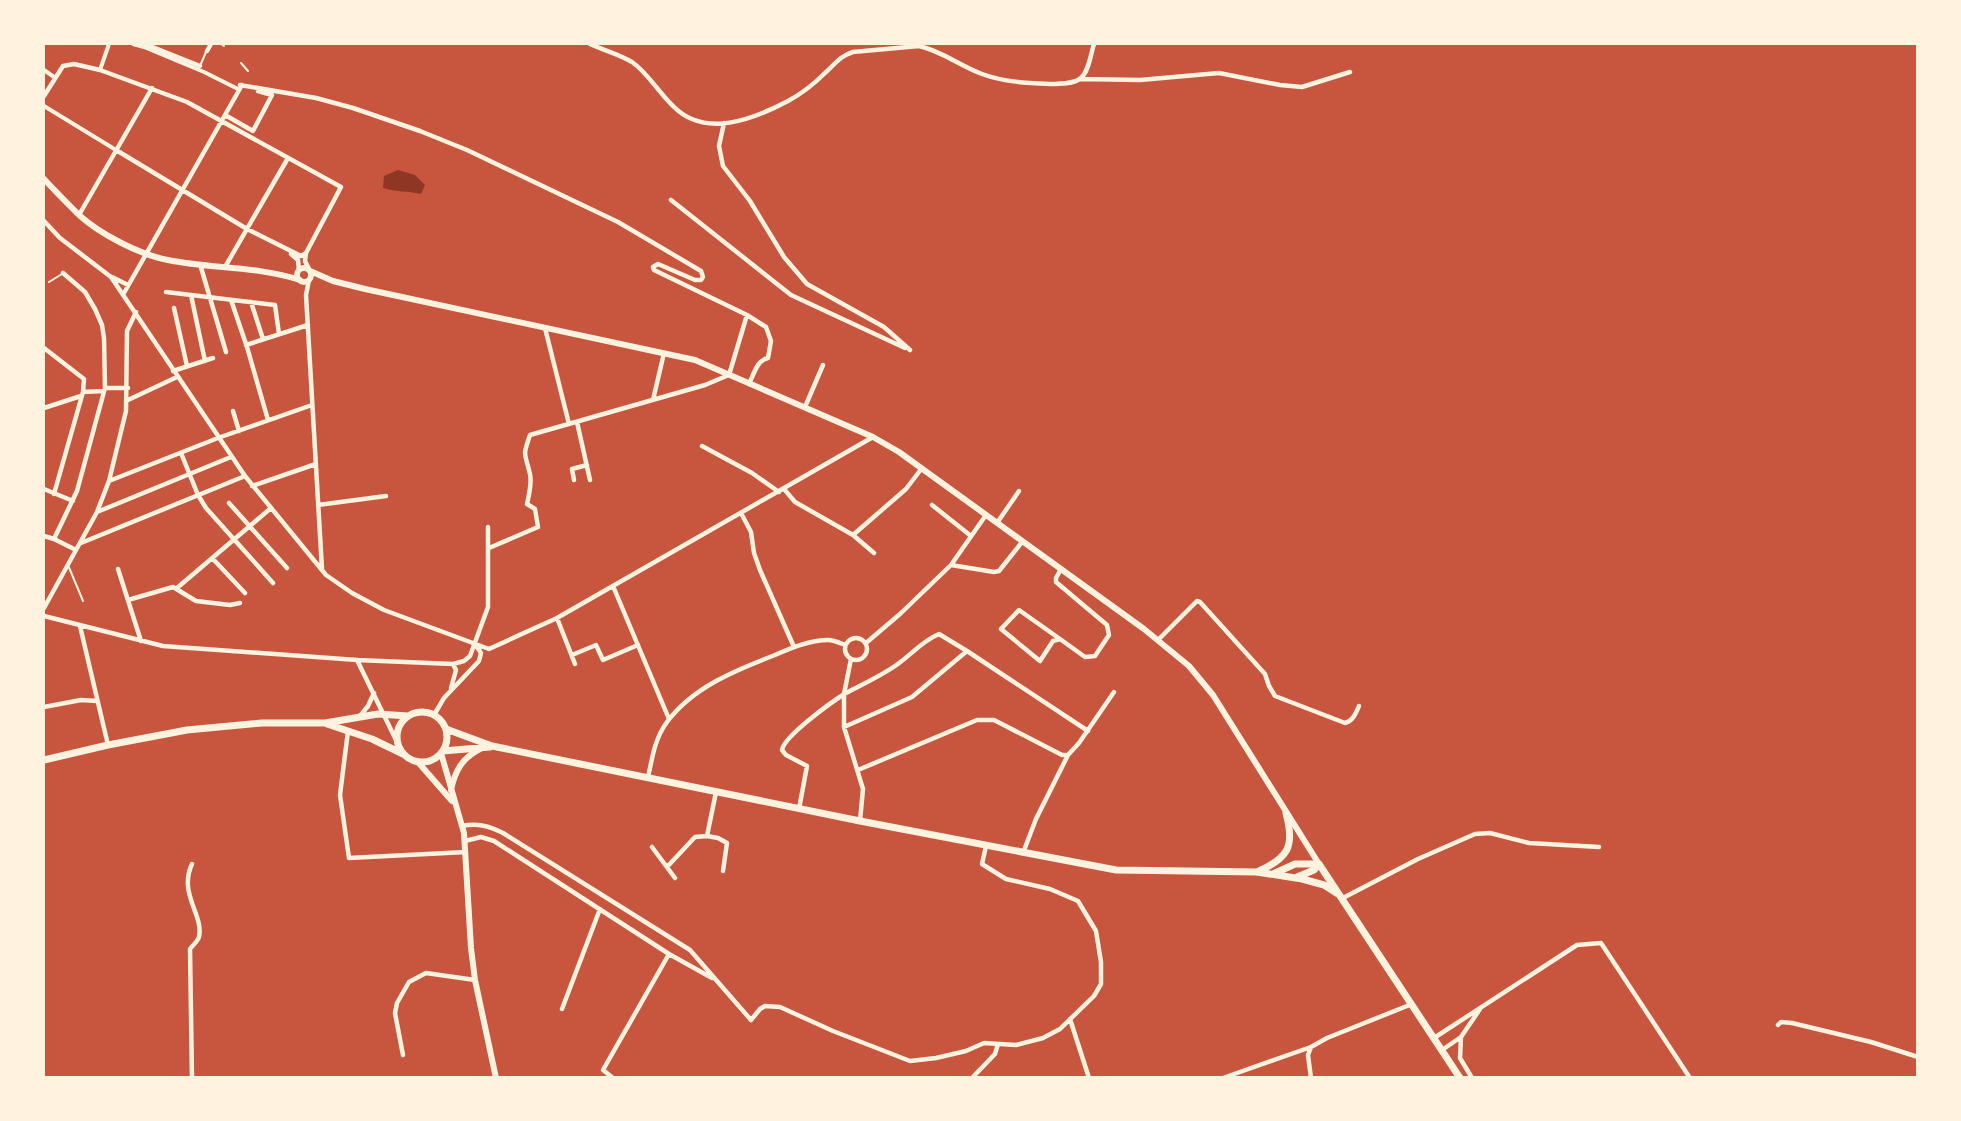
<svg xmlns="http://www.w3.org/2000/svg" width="1961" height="1121" font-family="Roboto,sans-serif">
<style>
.water{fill:#8f3625}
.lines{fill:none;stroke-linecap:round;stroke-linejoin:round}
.service{stroke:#fff3e0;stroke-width:2}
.pedestrian{stroke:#fff3e0;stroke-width:4}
.minor{stroke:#fff3e0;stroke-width:4.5}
.tertiary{stroke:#fff3e0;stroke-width:6}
.secondary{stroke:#fff3e0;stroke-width:7}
</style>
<rect width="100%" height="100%" fill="#c8553d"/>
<path class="water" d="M398,170L415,175L425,185L421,194C408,191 396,192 383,188L384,176Z"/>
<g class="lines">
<path class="service" d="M221,44L224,46
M241,63L248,71
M200,66L206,52
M49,282L62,274
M68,565L83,601"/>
<path class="pedestrian" d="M133,44L144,47L145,45
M144,47L204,72L238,89
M44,70L54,77
M100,70L109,44
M44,106L116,150"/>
<path class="minor" d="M145,44L200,66
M590,44C603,50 619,54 632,62C648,73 659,93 673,106C705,139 754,119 788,101C801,94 814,84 825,73C835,64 840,56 853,52L919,46C942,51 960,66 982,74C1004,82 1027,83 1050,84C1060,84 1074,84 1081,78C1089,71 1091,53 1094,44
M207,51L211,44
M1080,79L1140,80L1219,73L1280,85L1302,87L1350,72
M240,85L316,98L353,108L420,131L467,150L618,222L701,271L703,277L701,280H695L658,264L653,267L654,270L747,315L766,327L771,341L768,358C757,360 754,374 749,384
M44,96L63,66L74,64L100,70L187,102L341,187L306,253L305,261L309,269
M225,115L253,131L272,95L258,91
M724,123L719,146L723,166L750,201L784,257L807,284L884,327L910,350
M116,150L247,229L301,256L306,253
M671,200L791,295L905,348
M79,215L152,88
M44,221L60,238L111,277L245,476L326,575L352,593L384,610L489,649L557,618L873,437
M291,254L298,260L299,270
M200,264L226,352
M225,267L288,158
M112,277L128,285
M309,280L306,295L322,569
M166,292L275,305L279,334
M124,293L242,85
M191,295L205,361
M231,300L247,347L268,420
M251,302L263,339
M174,308L187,366
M545,328L569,424
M246,345L308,325
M44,348L84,379L83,392L54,494
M173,371L213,358
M105,388H128
M83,392L104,391
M128,400L177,377
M653,400L664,353
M805,407L823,365
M44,408L81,396
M233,411L239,431
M577,422L590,480
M702,446L752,473L779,492
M181,453L198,495L206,508L273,583
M574,480L572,469L587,465
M109,481L218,438L312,405
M252,486L316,464
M44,489L73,501
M784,489L795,502L853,535L874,553
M229,503L287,568
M318,505L386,496
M932,505L971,536
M97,512L231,457
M741,513L751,532L754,553L760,570L794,647
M997,523L1019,491
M853,535L906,489L922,468
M44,536L54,539L76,550
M54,539L77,491L105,388L104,338L102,325L95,309L85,292L63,273
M81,543L245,476
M489,548L538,527L535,509L527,504C529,495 532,484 530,474C525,452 522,458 530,435L705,385L729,375L747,315
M213,559L245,593
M951,565L986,515
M118,569L141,641
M613,586L669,719
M177,588L271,508
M128,600L173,587L196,601L230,605L240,603
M44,608L97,512L109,481L126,411L127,331L136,312
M44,616L163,646L357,660L453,664L464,661L470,656L488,607V527
M557,618L575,664
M80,626L108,745
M845 649a11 11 0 1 1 22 0a11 11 0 1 1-22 0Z
M1060,639L1019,610L1001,629L1040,661L1053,641L1060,639L1085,657L1095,656L1109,635L1107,625L1056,582V578L1061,569
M1158,640L1197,601L1200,602L1265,674L1269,686L1275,696L1345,723C1353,721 1356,713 1359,706
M866,643L900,614L951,565L994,572L999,571L1022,542
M572,655L596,645L603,660L638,645
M851,659L844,694V727L863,789L860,821
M357,660L397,742
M451,688L456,670L453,664
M44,707L81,700L97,701
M434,715L444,698L479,661L481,653L475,644
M360,716L368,706L374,693
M844,727L912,697L967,651L1088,731
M348,731L340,795L349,858L466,852
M858,770L977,720H994L1062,755H1068L1079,743L1114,692
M648,778C652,758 655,738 667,722C693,687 736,670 775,655C791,648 810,640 828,640C834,640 840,643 845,645
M799,809L807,766L786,755L782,750C784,736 833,701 846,693C863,684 879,677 895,666C910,656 922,641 939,634L967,651
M462,826C478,823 489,826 503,833L690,950L751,1020L760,1009L765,1006L780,1007L833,1031L910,1061L936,1058L966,1051L984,1043L1016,1045L1043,1038L1060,1029L1094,996L1101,984V962L1096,931L1078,901L1050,889L1006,879L982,864L986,846
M707,836L718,838L727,843L723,871
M465,841L481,837L494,841L669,954L712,978
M652,847L675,878
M1023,853L1036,819L1068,755
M667,867L695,837L707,836L716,792
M1341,899L1418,859L1475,834L1490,833L1529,843L1599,847
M562,1009L600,909
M1070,1019L1089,1078
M1778,1025L1781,1022L1792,1023L1871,1042L1918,1057
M1461,1037L1460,1058L1472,1078
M1434,1038L1577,945L1601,943L1690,1078
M1442,1050L1461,1037L1480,1009
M403,1055L395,1013L397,1003L409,982L426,973L475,980
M192,1078L190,949C193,945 198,941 199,937C204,915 178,894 192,864
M613,1078L603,1070L669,954
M972,1078L995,1054L998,1044
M1223,1078L1311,1047
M1311,1078L1308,1055L1311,1047L1327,1038L1412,1004"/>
<path class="tertiary" d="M44,179C55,191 67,203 79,215C100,234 140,255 168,260C211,269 257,266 300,280
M297 275a7 7 0 1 1 14 0a7 7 0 1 1-14 0Z
M310,271L333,281L365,289L695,360L873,437L899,452L1144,629L1189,666L1213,695L1319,864
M441,753L464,833L471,948L475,980L496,1078
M417,761L452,801
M451,790C455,771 462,758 480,749"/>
<path class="secondary" d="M397 737a25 25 0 1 1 50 0a25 25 0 1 1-50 0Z
M327,724L372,739L403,754
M446,729L492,746L860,821L1116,870L1257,872L1302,879L1324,885L1338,894
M443,751L490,747
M44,760L108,745L187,730L262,723H325L378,714L408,716
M1319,864L1460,1078
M1257,872C1289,858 1295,846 1286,813
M1273,874L1295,864H1319
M1297,877L1314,870L1319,864"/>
</g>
<rect width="1961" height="1121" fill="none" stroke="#fff3e0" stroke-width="90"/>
</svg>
